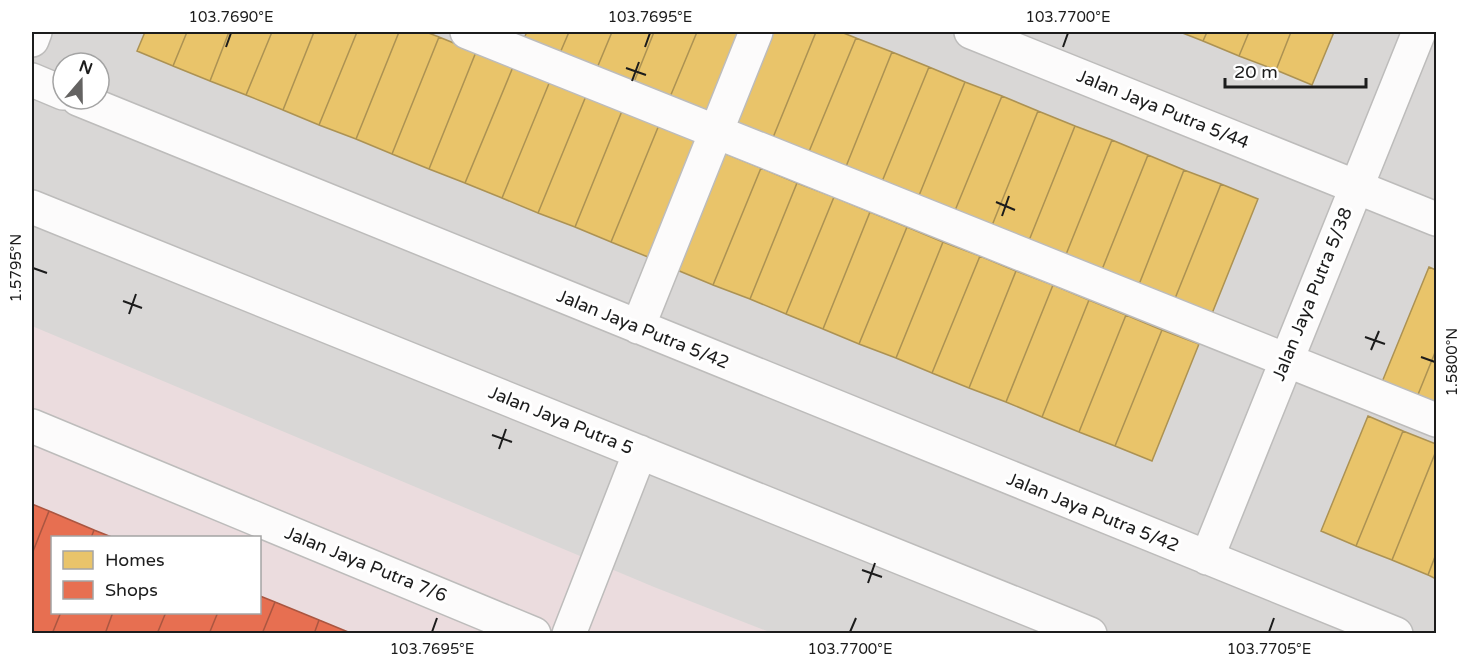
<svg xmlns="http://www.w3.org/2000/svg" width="1468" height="665" font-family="'Varela Round',sans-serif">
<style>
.residential{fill:#d9d7d6;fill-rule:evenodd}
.commercial{fill:#ebdcde;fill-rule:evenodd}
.homes{fill:#e9c46a;stroke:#ac9253;stroke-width:1.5}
.shops{fill:#e76f51;stroke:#aa5641;stroke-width:1.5}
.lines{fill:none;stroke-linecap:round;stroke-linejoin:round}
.minor-casing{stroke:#bdbcbb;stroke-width:36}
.minor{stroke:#fcfbfb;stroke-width:33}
.ticks{fill:none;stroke:#1c1c1c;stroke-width:2}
.labels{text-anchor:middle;stroke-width:6;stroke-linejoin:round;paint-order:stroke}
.street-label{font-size:18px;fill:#1c1c1c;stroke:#fff}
.neatline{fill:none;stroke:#1c1c1c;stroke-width:2}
.ticks-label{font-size:15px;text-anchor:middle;fill:#1c1c1c}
</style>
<rect width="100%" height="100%" fill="#eae7e4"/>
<path class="residential" d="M32,32H1436V633H32ZM63,63H99V99H63ZM52,538H260V612H52Z"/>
<path class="commercial" d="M32,326L654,587L772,633H32ZM52,538H260V612H52Z"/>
<path class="homes" d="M145,32H187L173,66L137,51Z
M187,32H229L210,81L173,66Z
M229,32H272L246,95L210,81Z
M272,32H314L283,110L246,95Z
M314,32H357L319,125L283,110Z
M357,32H399L356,139L319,125Z
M399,32H426L439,37L392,154L356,139Z
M527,32H569L560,53L524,38Z
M569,32H612L597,68L560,53Z
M612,32H654L634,82L597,68Z
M654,32H697L670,97L634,82Z
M697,32H739L706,112L670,97Z
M773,32H816L772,140L735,125Z
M816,32H841L856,38L808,154L772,140Z
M1180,32H1207L1203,41Z
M1207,32H1249L1239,56L1203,41Z
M1249,32H1291L1276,70L1239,56Z
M1291,32H1334L1312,85L1276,70Z
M439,37L476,52L429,169L392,154Z
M856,38L892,52L845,169L808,154Z
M476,52L513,67L465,183L429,169Z
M892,52L929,67L881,184L845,169Z
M513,67L550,81L502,198L465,183Z
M929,67L965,82L918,198L881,184Z
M550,81L586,96L538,213L502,198Z
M965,82L1002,96L954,213L918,198Z
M586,96L622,111L575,227L538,213Z
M1002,96L1038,111L991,228L954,213Z
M622,111L659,125L611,242L575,227Z
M1038,111L1075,126L1028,243L991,228Z
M659,125L696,140L648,257L611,242Z
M1075,126L1112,140L1065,257L1028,243Z
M1112,140L1148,155L1101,272L1065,257Z
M724,153L761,168L713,285L677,270Z
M1148,155L1184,170L1138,287L1101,272Z
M761,168L797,183L750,299L713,285Z
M1184,170L1221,184L1174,301L1138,287Z
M797,183L834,197L786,314L750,299Z
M1221,184L1258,199L1211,316L1174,301Z
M834,197L870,212L823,329L786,314Z
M870,212L907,227L859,344L823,329Z
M907,227L943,242L896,358L859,344Z
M943,242L980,256L932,373L896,358Z
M980,256L1016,271L969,388L932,373Z
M1429,267L1436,270V350L1417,397L1382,382Z
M1016,271L1053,285L1006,402L969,388Z
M1053,285L1089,300L1042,417L1006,402Z
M1089,300L1126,315L1079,432L1042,417Z
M1126,315L1162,330L1115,446L1079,432Z
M1162,330L1199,344L1152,461L1115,446Z
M1436,350V405L1417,397Z
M1368,416L1403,431L1356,546L1321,531Z
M1403,431L1436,444V451L1392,560L1356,546Z
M1436,451V554L1428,575L1392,560Z
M1436,554V579L1428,575Z"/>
<path class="shops" d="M32,504L49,511L32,554Z
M49,511L94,530L91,538H52V612H61L52,634H32V554Z
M94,530L114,538H91Z
M260,596L275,602L262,634H209L218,612H260Z
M275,602L319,620L314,634H262Z
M61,612H113L105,634H52Z
M113,612H166L157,634H105Z
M166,612H218L209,634H157Z
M319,620L353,634H314Z"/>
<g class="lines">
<g class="minor-casing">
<path id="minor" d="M467,32L1436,420
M971,32L1436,219
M32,40L35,32
M32,80L63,93
M78,99L1396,634
M32,207L1090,634
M638,327L756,32
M32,426L534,634
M1207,558L1419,32
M569,634L640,452"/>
</g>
<use href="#minor" class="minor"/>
</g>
<path class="ticks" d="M226,47L231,33M645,47L650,33M1063,47L1068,33M626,68L646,75M632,81L639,62M996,202L1015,210M1002,216L1009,196M33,268L47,273M123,301L142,308M129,314L136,294M1365,337L1385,344M1371,350L1379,331M1421,357L1435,362M492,435L512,442M499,449L506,429M862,570L882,577M868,583L875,563M432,632L437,618M850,632L856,618M1269,632L1274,618"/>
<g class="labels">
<g class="street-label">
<text transform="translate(1163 109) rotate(22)" y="6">Jalan Jaya Putra 5/44</text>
<text transform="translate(1312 294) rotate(-68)" y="6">Jalan Jaya Putra 5/38</text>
<text transform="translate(643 329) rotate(22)" y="6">Jalan Jaya Putra 5/42</text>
<text transform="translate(561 420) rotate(22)" y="6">Jalan Jaya Putra 5</text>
<text transform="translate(1093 512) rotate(22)" y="6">Jalan Jaya Putra 5/42</text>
<text transform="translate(366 564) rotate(22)" y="6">Jalan Jaya Putra 7/6</text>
</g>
</g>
<rect width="1468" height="665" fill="none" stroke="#ffffff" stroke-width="66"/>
<rect x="51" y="536" width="210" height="78" fill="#ffffff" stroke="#a4a4a4" stroke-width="1.5"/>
<rect x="63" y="551" width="30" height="18" fill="#e9c46a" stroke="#a4a4a4" stroke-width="1.5"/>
<text x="105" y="566" font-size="18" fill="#1c1c1c">Homes</text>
<rect x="63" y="581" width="30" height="18" fill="#e76f51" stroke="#a4a4a4" stroke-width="1.5"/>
<text x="105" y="596" font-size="18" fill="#1c1c1c">Shops</text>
<g transform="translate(81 81) rotate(20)"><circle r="28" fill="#ffffff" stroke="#a4a4a4" stroke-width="1.5"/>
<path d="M0-4.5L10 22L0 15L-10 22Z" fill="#646362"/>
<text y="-9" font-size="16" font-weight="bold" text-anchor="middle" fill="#1c1c1c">N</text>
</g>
<path d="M1225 78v9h141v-9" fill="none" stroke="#1c1c1c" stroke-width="3"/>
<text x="1234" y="78" font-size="18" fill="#1c1c1c" stroke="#ffffff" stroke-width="4.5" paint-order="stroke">20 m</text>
<rect x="33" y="33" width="1402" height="599" class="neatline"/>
<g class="ticks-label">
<text x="231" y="22">103.7690°E</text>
<text x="650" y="22">103.7695°E</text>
<text x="1068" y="22">103.7700°E</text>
<text transform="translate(16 268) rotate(-90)" y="5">1.5795°N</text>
<text transform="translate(1452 362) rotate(-90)" y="5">1.5800°N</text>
<text x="432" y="654">103.7695°E</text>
<text x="850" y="654">103.7700°E</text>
<text x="1269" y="654">103.7705°E</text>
</g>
</svg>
